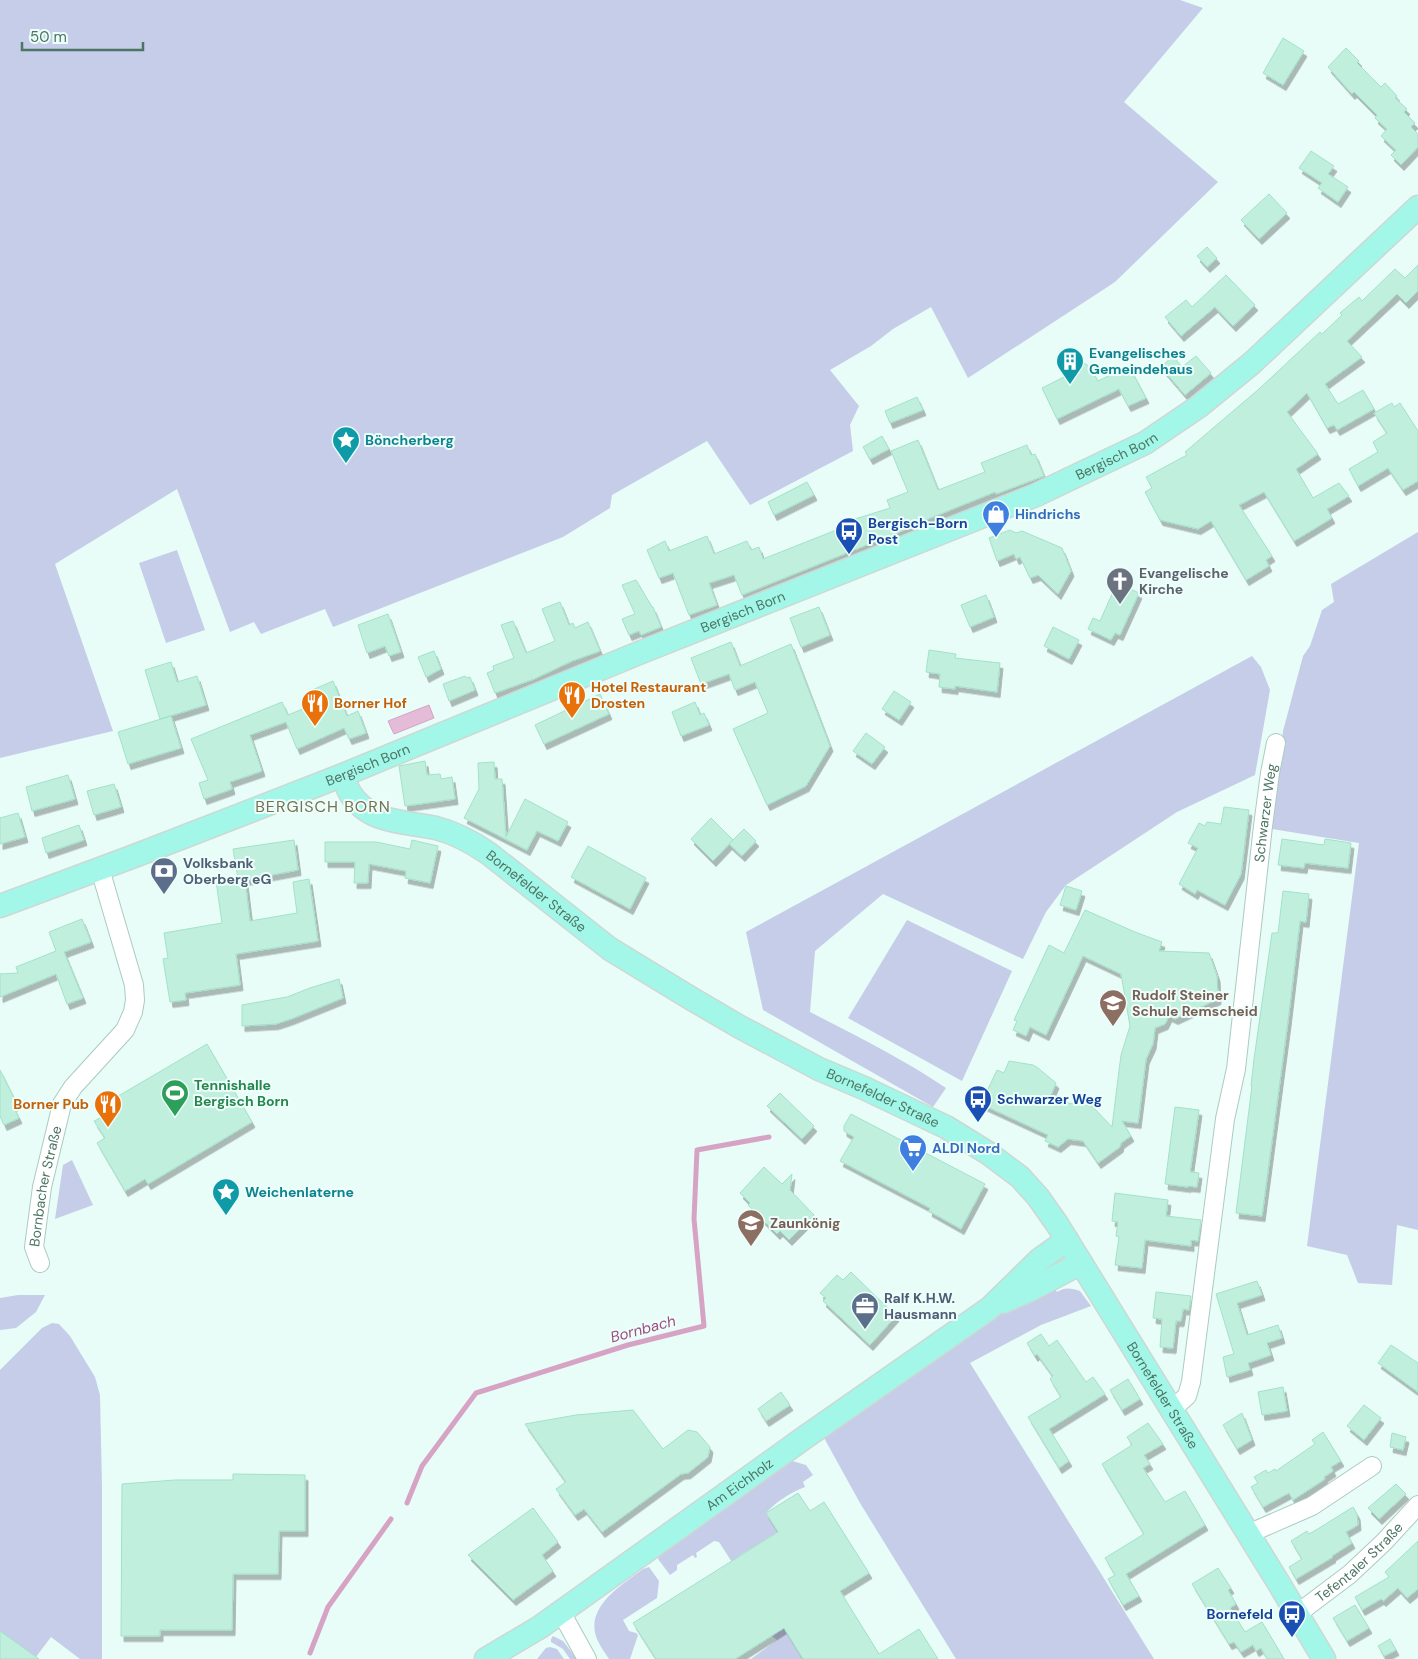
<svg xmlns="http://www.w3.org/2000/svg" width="1418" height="1659" font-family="'DM Sans',sans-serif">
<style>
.green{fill:#c6cde9}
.water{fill:#e5bcd7;stroke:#d6a3c4}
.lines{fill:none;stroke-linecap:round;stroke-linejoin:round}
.stream{stroke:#d6a3c4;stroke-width:5}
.building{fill:#c0f0dd;stroke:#a1e2c7;filter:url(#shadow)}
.minor-casing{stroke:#abcbc0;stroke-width:20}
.major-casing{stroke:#cdd8d3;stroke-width:25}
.minor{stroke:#fff;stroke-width:18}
.major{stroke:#a3f7e9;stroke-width:22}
.labels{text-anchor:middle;stroke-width:4;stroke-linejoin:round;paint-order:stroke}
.culture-label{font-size:14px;font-weight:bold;fill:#0d838f;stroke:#eefefb;text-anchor:start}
.street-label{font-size:14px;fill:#4c7563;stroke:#eefefb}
.shop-label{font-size:14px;font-weight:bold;fill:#366cbe;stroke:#eefefb;text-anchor:start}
.transit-label{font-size:14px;font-weight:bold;fill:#164399;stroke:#eefefb;text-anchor:start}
.worship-label{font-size:14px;font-weight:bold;fill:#5b616d;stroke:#eefefb;text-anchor:start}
.food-label{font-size:14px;font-weight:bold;fill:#c56008;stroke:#eefefb;text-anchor:start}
.service-label{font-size:14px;font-weight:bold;fill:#4e5e75;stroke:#eefefb;text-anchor:start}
.education-label{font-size:14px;font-weight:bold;fill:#785e54;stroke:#eefefb;text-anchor:start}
.leisure-label{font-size:14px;font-weight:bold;fill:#27864d;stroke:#eefefb;text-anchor:start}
.water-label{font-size:15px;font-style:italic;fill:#9c5080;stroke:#eefefb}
.quarter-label{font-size:16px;letter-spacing:1px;fill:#767252;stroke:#eefefb}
</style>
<defs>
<filter id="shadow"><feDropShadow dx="3" dy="5.5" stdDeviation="0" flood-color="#0004"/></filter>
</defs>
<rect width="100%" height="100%" fill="#e8fcf8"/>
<path class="green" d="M0,0H1180L1203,8L1124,102L1218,182L1115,282L968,378L931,307L893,329L871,346L830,370L859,406L850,425L853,451L750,505L707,441L612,495L610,508L563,537L333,627L325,609L261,634L254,622L230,632L177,489L55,564L113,731L0,758Z
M1418,532V1230L1397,1225L1392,1285L1358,1283L1347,1255L1307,1246L1359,843L1272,829L1283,731L1303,656L1310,646L1322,610L1334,602L1331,584Z
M177,550L205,630L166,643L139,563Z
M1252,656L1261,667L1270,690L1255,775L1177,812L1066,885L1046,912L1023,959L883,894L815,951L810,1012C857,1036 903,1059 946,1088L933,1107L763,1010L746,932Z
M907,920L1012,971L962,1081L848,1018Z
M72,1160L93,1205L55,1219L63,1165Z
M1053,1286L1057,1292C1065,1287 1071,1288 1080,1291L1091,1306L1041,1325L970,1363L1154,1659H956L860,1503L823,1436L997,1316Z
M18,1295H45L36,1312L16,1328L0,1330V1298Z
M52,1323L59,1324L70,1336L95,1377L100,1395L102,1487V1659H80L51,1637L36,1657L0,1631V1370L42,1328Z
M789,1460L806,1465L813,1475L803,1482L805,1487C790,1493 778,1500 766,1513L778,1532L739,1556L803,1659H751L777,1640L772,1636L742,1588L746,1584L719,1542L714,1541L696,1553L697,1557L695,1558L693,1555L677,1565V1570L670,1575L658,1559L659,1554Z
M649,1567L659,1581L657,1598L623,1620L629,1631L636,1633L638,1635L630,1659H609C605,1653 600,1646 597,1639C584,1607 622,1585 643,1569Z
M553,1636L563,1641L577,1659H570L563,1649L551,1642V1639Z
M550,1647L557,1649L564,1659H537L546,1648Z"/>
<path class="water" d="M429,705L434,718L394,734L388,721Z"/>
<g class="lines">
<path class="stream" d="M407,1503L422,1466L476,1393L628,1345L704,1326L694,1219L697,1150L769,1137
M310,1653L328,1607L391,1519"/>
</g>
<path class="building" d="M1283,38L1304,51L1283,85L1263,73Z
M1346,48L1359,61L1357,63L1381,87L1385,83L1397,96L1395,98L1407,109L1404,112L1415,123L1411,127L1418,134V147L1401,165L1391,155L1396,150L1381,136L1387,129L1375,118L1377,115L1354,92L1352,94L1328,67Z
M1311,151L1334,166L1328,174L1348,187L1338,202L1318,188L1322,183L1299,168Z
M1269,194L1287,213L1259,239L1241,220Z
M1207,247L1217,258L1207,267L1197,256Z
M1418,265V291L1406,303L1397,294L1347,341L1362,357L1325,384L1338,404L1363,390L1374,409L1337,430L1334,425L1327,428L1307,393L1287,412L1318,454L1296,469L1313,498L1339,483L1349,496L1327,509L1332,518L1294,541L1264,492L1239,505L1272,556L1266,560L1269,566L1246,580L1211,521L1198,529L1160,520L1145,492L1152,488L1146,477L1187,455L1185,452L1259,389L1320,332L1322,334L1342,315L1340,313L1359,297L1362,301L1395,269L1405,278Z
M1226,275L1255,305L1233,326L1215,307L1181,336L1165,317L1186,300L1192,307Z
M1173,356L1182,367L1196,356L1211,373L1185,395L1161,367Z
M1084,363L1090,367L1098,381L1129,366L1146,398L1128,406L1119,389L1057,419L1042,388L1076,371V368L1080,364Z
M917,397L923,410L890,423L885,411Z
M1392,403L1394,407L1400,403L1418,431V481L1403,490L1388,468L1358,486L1349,469L1378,452L1373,442L1387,433L1374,413Z
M882,436L889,449L870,459L863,447Z
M918,440L938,490L985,472L981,463L1027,445L1031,455L1035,454L1044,476L996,494L995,492L913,525L914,526L742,595L734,575L709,583L717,605L689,615L673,573L659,578L647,550L665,541L669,551L707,536L714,554L747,541L751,550L759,547L763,559L854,523L852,520L890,508L887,500L908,492L891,451Z
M807,482L814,495L774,515L768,502Z
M1010,530L1016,533L1022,531L1062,548L1071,571L1058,594L1038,575L1030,578L1020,557L1016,559L1014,554L997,561L989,538Z
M636,580L652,607H653L661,627L641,635L639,631L629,635L622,619L635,614L622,585Z
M1117,583L1139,593L1120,635L1115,633L1111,640L1088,629L1093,618L1100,621Z
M986,595L994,617L970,627L961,605Z
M560,602L569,625L573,623L575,628L588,622L600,651L572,661L534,679L495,693L487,673L494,670L493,666L514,658L501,625L513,621L526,653L555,641L542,609Z
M819,607L830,635L801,647L790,618Z
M388,614L401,652L389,656L385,646L367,653L358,625Z
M1053,627L1079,640L1069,659L1044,646Z
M731,642L740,666L791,644L830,746L806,786L767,805L733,729L768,713L755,682L735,690L729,674L701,684L691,658Z
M929,650L956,654L955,658L1000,663L997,692L955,686V689L939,687L940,674L926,672Z
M434,651L441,669L426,677L418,657Z
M171,662L177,682L197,676L206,705L160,719L145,670Z
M465,676L466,678L470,677L475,690L449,701L443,684Z
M333,681L347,716L358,711L366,733L349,739L344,728L297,749L286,722L250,735L262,771L230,782L232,789L204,799L199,783L208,780L191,739L282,702L288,715L317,703L312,690Z
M894,691L911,702L899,720L882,709Z
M600,694L609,714L544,744L535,725Z
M695,702L700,715L704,713L709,725L681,736L672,712Z
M171,716L181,748L128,764L118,732Z
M866,733L885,747L872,764L853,751Z
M425,761L427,775L440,774L441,779L452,777L455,799L405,806L399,766Z
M494,762L495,779H502L506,837L525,799L568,822L558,841L537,831L527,850L464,818L479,789L478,763Z
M68,775L75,799L32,811L26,787Z
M114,784L121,807L94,815L87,791Z
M1224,807L1249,810L1241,874L1225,905L1197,890L1195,894L1179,884L1198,848L1188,843L1199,823L1205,826L1207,822L1221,824Z
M18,813L25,837L0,844V818Z
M711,818L733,840L713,861L691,839Z
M79,825L84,840L46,853L42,838Z
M744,829L756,841L742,856L729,844Z
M1282,839L1324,845L1325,839L1351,843L1348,868L1305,863L1304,868L1278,865Z
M294,840L298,870L245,880L250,921L297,913L293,882L309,879L318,941L236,954L240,985L185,993L186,1000L170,1002L163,959L168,958L164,933L222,923L216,881L238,878L233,849Z
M412,840L438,846L430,883L405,878L406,871L369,864L368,883H354L355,862H325V842H376L410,849Z
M588,846L646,878L630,909L571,877Z
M1066,886L1082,891L1076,910L1060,905Z
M1283,891L1309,894L1306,922L1300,921L1288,1021L1262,1216L1236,1213L1252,1086H1251L1254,1059L1272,933H1278Z
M1085,910L1135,932L1162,942L1159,951L1209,953L1217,976L1218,999L1175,1019L1169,1016L1165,1024L1155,1028L1153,1044L1146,1059L1138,1123L1122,1121L1131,1136L1121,1143L1120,1147L1098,1163L1083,1141L1068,1139L1058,1147L1045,1141L1048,1135L981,1104L997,1070L1004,1073L1009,1061L1033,1065L1038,1068L1056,1083L1051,1095L1068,1103L1092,1106L1112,1127L1121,1055L1130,1026L1121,974L1083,956L1046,1035L1030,1027L1026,1036L1013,1030L1017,1021L1014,1020L1049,945L1064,953Z
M82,919L91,942L64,952L83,998L67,1004L56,974L0,997V974L18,973L16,967L56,951L49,932Z
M339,979L343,998L291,1019L276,1024L242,1026V1005L287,997L310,988Z
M207,1044L252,1122L148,1184L145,1179L125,1191L97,1143L105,1138L94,1121L108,1114L103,1105Z
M0,1070L17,1104L13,1106L19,1118L4,1125L0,1116Z
M780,1093L814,1126L802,1139L767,1106Z
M1175,1107L1199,1110L1190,1172L1199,1173L1197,1187L1188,1186V1187L1165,1184Z
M851,1114L985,1184L961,1229L929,1211L930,1208L840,1161L854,1137L844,1131V1126Z
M764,1167L782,1184L792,1174L790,1190L814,1215L789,1240L780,1231L777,1234L748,1205L750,1203L740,1193Z
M1115,1193L1168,1200L1166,1216L1201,1220L1198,1241L1191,1240V1246L1145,1240L1142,1268L1115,1265L1119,1237L1116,1236L1118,1222L1112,1221Z
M851,1272L896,1316L870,1345L823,1301L826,1298L820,1293L837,1275L843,1280Z
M1257,1281L1262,1295L1237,1303L1247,1335L1278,1325L1282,1338L1267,1343L1271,1355L1248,1363L1250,1370L1227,1377L1223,1357L1234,1354L1216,1294Z
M1156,1292L1191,1296L1189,1310L1183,1309L1181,1321H1176L1173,1348L1160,1347L1162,1319L1153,1318Z
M1041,1334L1049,1346L1057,1340L1086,1382L1093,1377L1105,1394L1049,1429L1069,1461L1059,1468L1028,1417L1061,1397L1050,1379L1053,1376L1037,1354L1035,1356L1027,1343Z
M1391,1345L1418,1363V1392L1378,1363Z
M1128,1379L1140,1399L1122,1410L1110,1390Z
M1283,1387L1287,1411L1262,1415L1258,1392Z
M781,1392L790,1405L766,1421L758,1409Z
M1364,1405L1381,1418L1364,1440L1347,1426Z
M633,1410L663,1449L688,1430L697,1432L710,1447L708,1457L688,1473L681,1474L602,1532L584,1509L575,1515L556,1489L566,1482L525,1424L576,1415Z
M1242,1413L1252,1440L1237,1449L1223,1425Z
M1148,1423L1163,1444L1144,1455L1150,1464L1143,1468L1165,1502L1185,1491L1205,1525L1126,1574L1139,1596L1123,1605L1108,1579L1115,1575L1105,1558L1144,1534L1102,1464L1132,1445L1127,1437Z
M1323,1432L1341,1461L1331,1467L1333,1471L1324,1477L1325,1479L1293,1500L1289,1493L1263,1507L1251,1487L1258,1483L1254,1477L1266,1470L1268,1473L1275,1469L1276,1471L1315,1444L1312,1440Z
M1392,1433L1406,1437L1403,1450L1390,1447Z
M233,1474L305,1475V1531H279L278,1574H233L232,1630H160V1636H121L122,1484L175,1480H233Z
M1396,1484L1406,1494L1379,1519L1368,1508Z
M798,1493L810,1511L824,1502L869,1573L840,1591L879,1654L919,1629L938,1659H803L784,1628L735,1659H656L633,1623L778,1532L766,1513Z
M1353,1507L1357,1514L1358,1525L1346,1532L1352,1543L1332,1556L1333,1557L1296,1579L1289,1567L1302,1559L1291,1541L1307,1531L1309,1534L1316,1530Z
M533,1508L558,1542L542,1555L553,1571L513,1600L468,1555Z
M1418,1541V1589L1407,1598L1398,1588L1383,1601L1381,1599L1362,1610L1355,1597L1389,1577L1385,1572Z
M1218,1568L1231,1588L1228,1590L1236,1604L1230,1608L1245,1632L1262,1622L1284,1659H1267L1261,1648L1256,1651L1253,1645L1241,1652L1234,1642L1229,1644L1192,1584Z
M1355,1605L1369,1628L1347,1641L1333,1618Z
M0,1631L39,1659H0Z
M1390,1639L1396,1650L1384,1656L1378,1646Z"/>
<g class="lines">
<g class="minor-casing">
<g id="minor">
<path id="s1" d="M40,1263L34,1247L42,1187L62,1104L73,1087L125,1030L133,1012L135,1000L134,985L100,869"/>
<path id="s2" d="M1171,1410L1187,1396L1191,1382L1225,1119L1236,1069L1263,826L1270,773L1276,743"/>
<path d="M1248,1534L1312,1506L1372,1466"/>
<path d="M561,1612L587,1659"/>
<path id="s3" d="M1297,1614L1350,1574L1384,1542L1418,1505"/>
</g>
</g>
<g class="major-casing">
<g id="major">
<path id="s4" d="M343,775C345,781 347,788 350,793C369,824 405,821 436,828C455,833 472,842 488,853L610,949L692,999L740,1027L819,1069L864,1088L946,1127L988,1153L1020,1177L1038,1197L1057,1224L1278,1582L1324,1659"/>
<path id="s5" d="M0,906L137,855L343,775L639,653L1036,495L1145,443L1198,407L1252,363L1418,207"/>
<path d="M1003,1302L1032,1289L1081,1263"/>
<path id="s6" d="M486,1659L540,1627L804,1438L990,1308L1039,1260L1067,1240"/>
</g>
</g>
<use href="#minor" class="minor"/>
<use href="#major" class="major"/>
</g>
<defs>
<g id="building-pin" transform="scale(1.4375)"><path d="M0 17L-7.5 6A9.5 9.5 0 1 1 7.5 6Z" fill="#0f9aa8" stroke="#eefefb"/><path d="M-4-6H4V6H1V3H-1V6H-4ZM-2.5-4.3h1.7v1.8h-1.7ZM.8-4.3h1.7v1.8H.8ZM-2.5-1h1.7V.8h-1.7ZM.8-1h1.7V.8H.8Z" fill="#fff"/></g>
<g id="sight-pin" transform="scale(1.4375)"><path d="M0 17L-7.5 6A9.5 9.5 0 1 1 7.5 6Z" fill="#0f9aa8" stroke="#eefefb"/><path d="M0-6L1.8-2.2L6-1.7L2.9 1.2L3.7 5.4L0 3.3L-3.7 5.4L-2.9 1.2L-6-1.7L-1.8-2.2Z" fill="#fff"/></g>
<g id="shop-pin" transform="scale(1.4375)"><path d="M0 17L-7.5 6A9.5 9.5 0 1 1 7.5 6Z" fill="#3f7fe0" stroke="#eefefb"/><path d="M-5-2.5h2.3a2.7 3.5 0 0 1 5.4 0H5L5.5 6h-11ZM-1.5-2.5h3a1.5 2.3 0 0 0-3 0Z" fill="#fff"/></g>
<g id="bus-pin" transform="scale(1.4375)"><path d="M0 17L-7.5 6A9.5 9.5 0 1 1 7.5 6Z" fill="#1a4fb4" stroke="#eefefb"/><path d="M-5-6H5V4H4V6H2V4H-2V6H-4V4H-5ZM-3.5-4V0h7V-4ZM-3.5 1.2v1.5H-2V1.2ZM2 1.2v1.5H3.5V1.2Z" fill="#fff"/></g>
<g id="church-pin" transform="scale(1.4375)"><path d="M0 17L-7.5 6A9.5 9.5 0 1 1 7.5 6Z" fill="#6b7280" stroke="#eefefb"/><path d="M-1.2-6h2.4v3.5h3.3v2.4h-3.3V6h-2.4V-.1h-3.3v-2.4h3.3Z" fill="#fff"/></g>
<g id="restaurant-pin" transform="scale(1.4375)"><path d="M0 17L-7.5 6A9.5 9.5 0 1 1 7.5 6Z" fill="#e8710a" stroke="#eefefb"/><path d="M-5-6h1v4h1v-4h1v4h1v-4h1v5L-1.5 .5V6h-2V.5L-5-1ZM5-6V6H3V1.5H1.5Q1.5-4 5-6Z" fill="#fff"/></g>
<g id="bank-pin" transform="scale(1.4375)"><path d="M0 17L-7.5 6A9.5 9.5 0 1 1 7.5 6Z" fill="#5c6f8a" stroke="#eefefb"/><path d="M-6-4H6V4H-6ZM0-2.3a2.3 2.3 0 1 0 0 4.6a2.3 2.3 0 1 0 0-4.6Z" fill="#fff"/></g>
<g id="school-pin" transform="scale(1.4375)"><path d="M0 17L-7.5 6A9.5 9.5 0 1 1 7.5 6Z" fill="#8d6e63" stroke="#eefefb"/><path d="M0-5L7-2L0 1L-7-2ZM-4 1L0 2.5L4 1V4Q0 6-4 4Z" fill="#fff"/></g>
<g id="stadium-pin" transform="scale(1.4375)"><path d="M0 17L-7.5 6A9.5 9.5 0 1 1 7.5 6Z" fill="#2e9e5b" stroke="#eefefb"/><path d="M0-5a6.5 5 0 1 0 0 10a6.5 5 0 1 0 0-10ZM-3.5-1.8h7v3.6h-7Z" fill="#fff"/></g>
<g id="supermarket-pin" transform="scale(1.4375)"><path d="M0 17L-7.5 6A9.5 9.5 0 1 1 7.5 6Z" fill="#3f7fe0" stroke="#eefefb"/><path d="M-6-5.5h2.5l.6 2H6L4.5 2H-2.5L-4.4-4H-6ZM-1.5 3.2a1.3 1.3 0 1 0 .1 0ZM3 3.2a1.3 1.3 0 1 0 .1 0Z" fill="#fff"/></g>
<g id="office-pin" transform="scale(1.4375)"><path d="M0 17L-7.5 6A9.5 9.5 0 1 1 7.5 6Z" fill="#5c6f8a" stroke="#eefefb"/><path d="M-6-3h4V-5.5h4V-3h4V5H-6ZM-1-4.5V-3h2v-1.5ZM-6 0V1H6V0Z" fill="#fff"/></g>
</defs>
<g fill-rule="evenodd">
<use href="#building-pin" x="1070" y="361"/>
<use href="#sight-pin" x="346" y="440"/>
<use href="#shop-pin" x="996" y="514"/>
<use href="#bus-pin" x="849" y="531"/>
<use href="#church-pin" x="1120" y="581"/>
<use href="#restaurant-pin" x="572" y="695"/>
<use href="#restaurant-pin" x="315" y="703"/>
<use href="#bank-pin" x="164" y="871"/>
<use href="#school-pin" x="1113" y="1003"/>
<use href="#stadium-pin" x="175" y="1093"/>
<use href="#bus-pin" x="978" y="1099"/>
<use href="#restaurant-pin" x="108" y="1104"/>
<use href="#supermarket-pin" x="913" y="1148"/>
<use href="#sight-pin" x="226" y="1192"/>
<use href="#school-pin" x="751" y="1223"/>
<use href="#office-pin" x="865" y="1306"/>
<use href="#bus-pin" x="1292" y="1614"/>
</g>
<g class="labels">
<g class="culture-label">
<text x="1089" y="358">Evangelisches<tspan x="1089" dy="16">Gemeindehaus</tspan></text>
<text x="365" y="445">Böncherberg</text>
<text x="245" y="1197">Weichenlaterne</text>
</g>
<g class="street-label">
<text dy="5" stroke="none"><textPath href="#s5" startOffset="1204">Bergisch Born</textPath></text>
<text dy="5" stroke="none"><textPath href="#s5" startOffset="799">Bergisch Born</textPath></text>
<text dy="5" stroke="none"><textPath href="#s5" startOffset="394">Bergisch Born</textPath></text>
<text dy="5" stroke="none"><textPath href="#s2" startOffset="610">Schwarzer Weg</textPath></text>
<text dy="5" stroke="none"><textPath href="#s4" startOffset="235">Bornefelder Straße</textPath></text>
<text dy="5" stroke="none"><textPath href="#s4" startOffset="640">Bornefelder Straße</textPath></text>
<text dy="5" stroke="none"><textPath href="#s1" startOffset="79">Bornbacher Straße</textPath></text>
<text dy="5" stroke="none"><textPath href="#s4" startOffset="1060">Bornefelder Straße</textPath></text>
<text dy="5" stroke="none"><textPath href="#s6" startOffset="308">Am Eichholz</textPath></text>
<text dy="5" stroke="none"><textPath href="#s3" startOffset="81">Tefentaler Straße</textPath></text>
</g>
<g class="shop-label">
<text x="1015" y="519">Hindrichs</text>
<text x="932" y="1153">ALDI Nord</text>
</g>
<g class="transit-label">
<text x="868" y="528">Bergisch-Born<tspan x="868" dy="16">Post</tspan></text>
<text x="997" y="1104">Schwarzer Weg</text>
<text x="1273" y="1619" text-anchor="end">Bornefeld</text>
</g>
<g class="worship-label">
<text x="1139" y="578">Evangelische<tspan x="1139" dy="16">Kirche</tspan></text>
</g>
<g class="food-label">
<text x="591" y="692">Hotel Restaurant<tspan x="591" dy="16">Drosten</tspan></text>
<text x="334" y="708">Borner Hof</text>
<text x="89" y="1109" text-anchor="end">Borner Pub</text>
</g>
<g class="service-label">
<text x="183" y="868">Volksbank<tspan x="183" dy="16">Oberberg eG</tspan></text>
<text x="884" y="1303">Ralf K.H.W.<tspan x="884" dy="16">Hausmann</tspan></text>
</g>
<g class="education-label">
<text x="1132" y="1000">Rudolf Steiner<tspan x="1132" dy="16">Schule Remscheid</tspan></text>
<text x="770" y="1228">Zaunkönig</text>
</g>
<g class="leisure-label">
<text x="194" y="1090">Tennishalle<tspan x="194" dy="16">Bergisch Born</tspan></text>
</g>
<g class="water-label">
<text transform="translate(643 1329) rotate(-15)" y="5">Bornbach</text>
</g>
<g class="quarter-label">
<text x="323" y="812">BERGISCH BORN</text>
</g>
</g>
<path d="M22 42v8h121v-8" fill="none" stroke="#4c7563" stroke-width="2.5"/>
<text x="30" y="42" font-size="15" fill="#4c7563" stroke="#eefefb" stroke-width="4" paint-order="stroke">50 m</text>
</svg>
